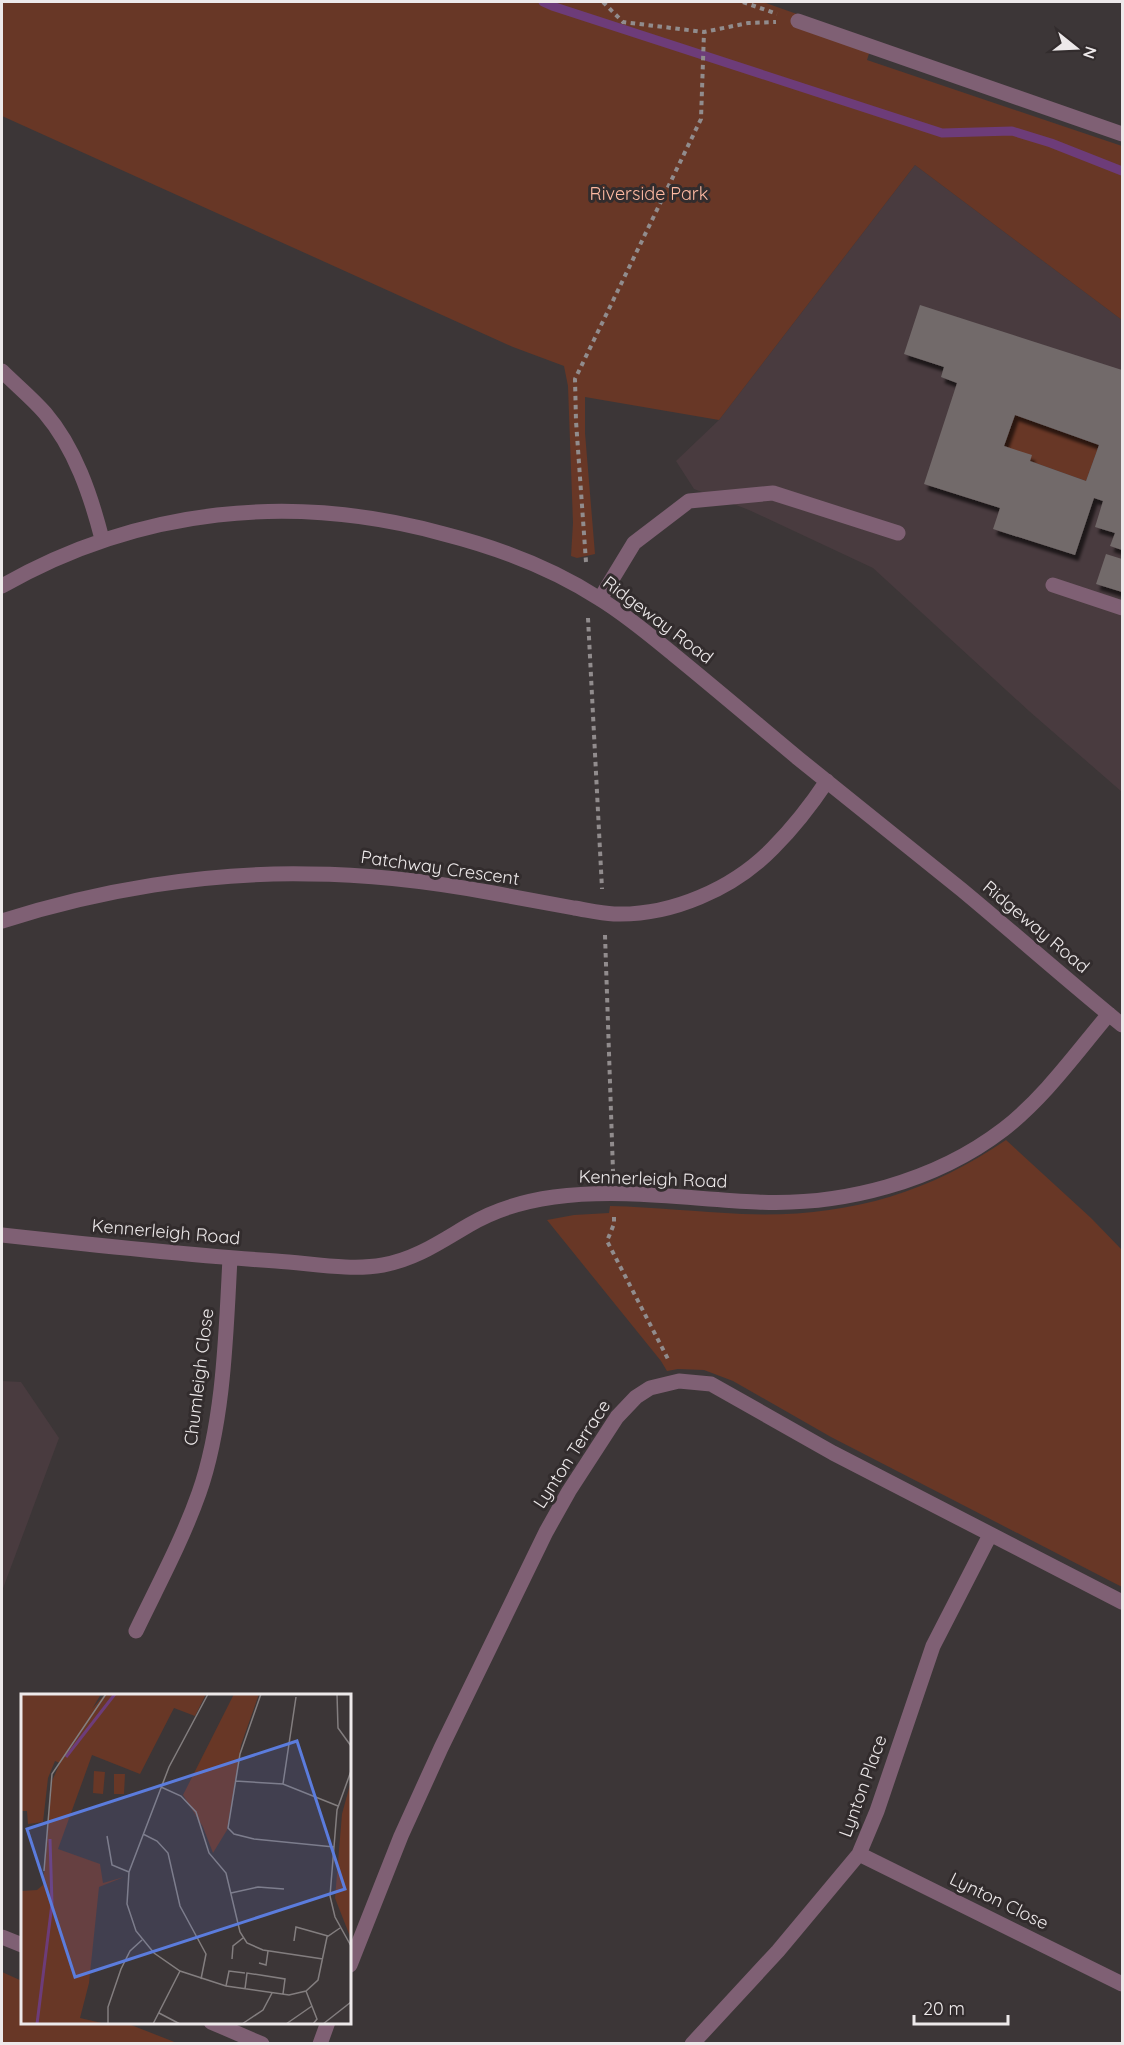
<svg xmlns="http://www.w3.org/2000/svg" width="1124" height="2045" font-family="Quicksand,sans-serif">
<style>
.built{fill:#493b3f}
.green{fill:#683726}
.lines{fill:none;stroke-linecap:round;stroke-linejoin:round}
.stream{stroke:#6d3c79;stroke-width:9}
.building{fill:#726a6a;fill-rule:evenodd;filter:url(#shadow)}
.path{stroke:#918c8d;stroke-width:4;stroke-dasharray:4.5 4.5;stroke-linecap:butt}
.minor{stroke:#7f6074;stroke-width:15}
.labels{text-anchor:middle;stroke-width:6;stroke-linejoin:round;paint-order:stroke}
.park-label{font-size:18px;fill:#fdb9a2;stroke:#322c2d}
.street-label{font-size:18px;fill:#ede9ea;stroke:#322c2d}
.inset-river{fill:none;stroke:#6d3c79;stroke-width:3}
.inset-road{fill:none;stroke:#837e7f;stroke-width:1.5}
.view{fill:#5b7cdd;fill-opacity:0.15;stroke:#5b7cdd;stroke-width:3}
.inset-edge{fill:none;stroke:#ede9ea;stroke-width:3}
</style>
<defs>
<filter id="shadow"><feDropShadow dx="3.5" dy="6" stdDeviation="1.5" flood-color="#0009"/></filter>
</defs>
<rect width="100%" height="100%" fill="#3c3637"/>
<path class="built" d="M915,165L1122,320V792L1029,711L873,568L749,510L694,489L676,461L719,420Z
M2,1381L21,1382L59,1438L2,1591Z"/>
<path class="green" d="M2,2H763L873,41L867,60L1122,146V320L915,165L719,420L585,397V433L595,554L577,558L571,556L573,523L568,386L564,366L513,347L2,116Z
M1015,415L1099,445L1086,481L1030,461L1004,446Z
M1006,1140L1091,1218L1122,1250V1587L831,1437L733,1381L704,1370L678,1369L667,1371L661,1361L547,1220L574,1215L609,1213L610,1206C654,1207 698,1212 742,1214C841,1218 924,1196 1006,1140Z
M2,1972L22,1981V2022L126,2023L177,2043H2Z"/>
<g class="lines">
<path class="stream" d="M543,2L552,6L942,133L1012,131L1051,143L1122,171"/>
</g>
<path class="building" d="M920,305L1122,370V550L1110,546L1115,533L1095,527L1103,501L1094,498L1075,555L993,529L1000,508L924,484L957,383L941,377L944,367L904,354ZM1015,415L1099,445L1086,481L1030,461L1032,455L1004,446Z
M1106,554L1122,559V592L1096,584Z"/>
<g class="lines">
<path class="path" d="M603,2L623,22L704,32L748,23L776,22
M743,2L777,14
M586,562L576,421L575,379L701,119L704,32
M588,618L602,889
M605,935L613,1171
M614,1217V1224L607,1241L669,1361"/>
<path class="minor" d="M798,21L1122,134
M2,371C16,385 32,398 45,413C75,448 91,496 102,539
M1053,585L1122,608
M2,586C139,508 292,492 444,534C499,548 552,568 600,599C626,615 650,635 673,654C716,689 757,724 799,759C853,803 908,846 962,890C1016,935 1068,981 1122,1025
M600,599L634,543L689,501L773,493L898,533
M2,921C99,890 206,872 309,874C371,874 433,882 493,893C520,898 547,903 574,908C587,910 600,913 614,914C671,916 733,889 773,848C793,828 811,805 827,781
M2,1235C93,1245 184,1255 276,1261C310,1263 349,1271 383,1265C416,1259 440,1242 469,1225C494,1210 525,1201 554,1197C621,1188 690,1199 757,1202C842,1206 935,1182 1004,1129C1045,1097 1076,1053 1109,1014
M136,1631C158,1585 182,1541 199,1493C224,1422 226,1333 230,1258
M859,1854L1122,1984
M2,1937L22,1945
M350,1965L401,1836L441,1748L546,1532L569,1491L617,1417L636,1397L650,1388L679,1381L711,1384L833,1453L1122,1602
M211,2022L262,2044
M320,2044L328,2022
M692,2044L778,1951L859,1854L877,1811L933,1646L990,1535"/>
</g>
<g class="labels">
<g class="park-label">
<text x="649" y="200">Riverside Park</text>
</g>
<g class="street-label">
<text transform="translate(658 620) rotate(37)" y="6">Ridgeway Road</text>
<text transform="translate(440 868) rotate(8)" y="6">Patchway Crescent</text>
<text transform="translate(1036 927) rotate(40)" y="6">Ridgeway Road</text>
<text transform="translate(653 1179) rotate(2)" y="6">Kennerleigh Road</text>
<text transform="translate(166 1232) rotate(5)" y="6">Kennerleigh Road</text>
<text transform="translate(199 1377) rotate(-83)" y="6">Chumleigh Close</text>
<text transform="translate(572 1454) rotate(-57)" y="6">Lynton Terrace</text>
<text transform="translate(863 1786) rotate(-70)" y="6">Lynton Place</text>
<text transform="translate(999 1901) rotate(26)" y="6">Lynton Close</text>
</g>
</g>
<g transform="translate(21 1694)">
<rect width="330" height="330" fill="#3c3637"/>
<path d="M0,0H80L71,15L84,0H185L174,22L153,14L119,80L71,61L37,155L79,170L82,189L103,183L78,193L68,289L59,324L85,330H0V197L16,196L22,191L31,87L39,69L34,67L27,84L22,128L7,130L6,117H0ZM213,0H238L220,51L206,136L192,159L182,133L162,101ZM73,77L84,78L82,100L72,99ZM93,80H104L103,100H93ZM330,87V245L314,204L321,120Z" fill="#683726"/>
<path class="inset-river" d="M45,63L94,0M16,330L31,210L29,145"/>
<path class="inset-road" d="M187,0L148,73L108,178L106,210L115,237L133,259L159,277L205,292L268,301L285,297L297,286L306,243L319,234M240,0L219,60L207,134L213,140L233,145L313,153M316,0L317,34L330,52M330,77L316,116L309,202L314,223L330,252M214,87L262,90L317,112M262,90L275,3M140,93L160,102L175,118L188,159L205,179L219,238L226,249L242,256L302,265M122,140L136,147L147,159L159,212L185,260L180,285M86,142L91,171L108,178M23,177L31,80L85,0M210,199L237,193L263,195M273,247L275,233L307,242M211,265L212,252L222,244M238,269L245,271L247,257M205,292L208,277L224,279M224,295L226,279L264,285L262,300M285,297L296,325L292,330M138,319L159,330M87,330V313L100,275L109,257L121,246M132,330L159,277M221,330L242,316L251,299M265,330L291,312M302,330L330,308"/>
<path class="view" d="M276,47L324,195L54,283L6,135Z"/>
<rect width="330" height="330" class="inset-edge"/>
</g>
<rect width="1124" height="2045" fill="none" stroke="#ede9ea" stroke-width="6"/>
<g transform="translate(1076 48) rotate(108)" stroke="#322c2d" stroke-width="4.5" paint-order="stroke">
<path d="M0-4.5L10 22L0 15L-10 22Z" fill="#ede9ea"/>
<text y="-9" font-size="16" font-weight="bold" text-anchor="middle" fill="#ede9ea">N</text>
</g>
<path d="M914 2015v9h94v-9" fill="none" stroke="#ede9ea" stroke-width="3"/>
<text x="923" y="2015" font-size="18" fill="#ede9ea" stroke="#322c2d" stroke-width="4.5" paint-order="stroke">20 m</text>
</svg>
